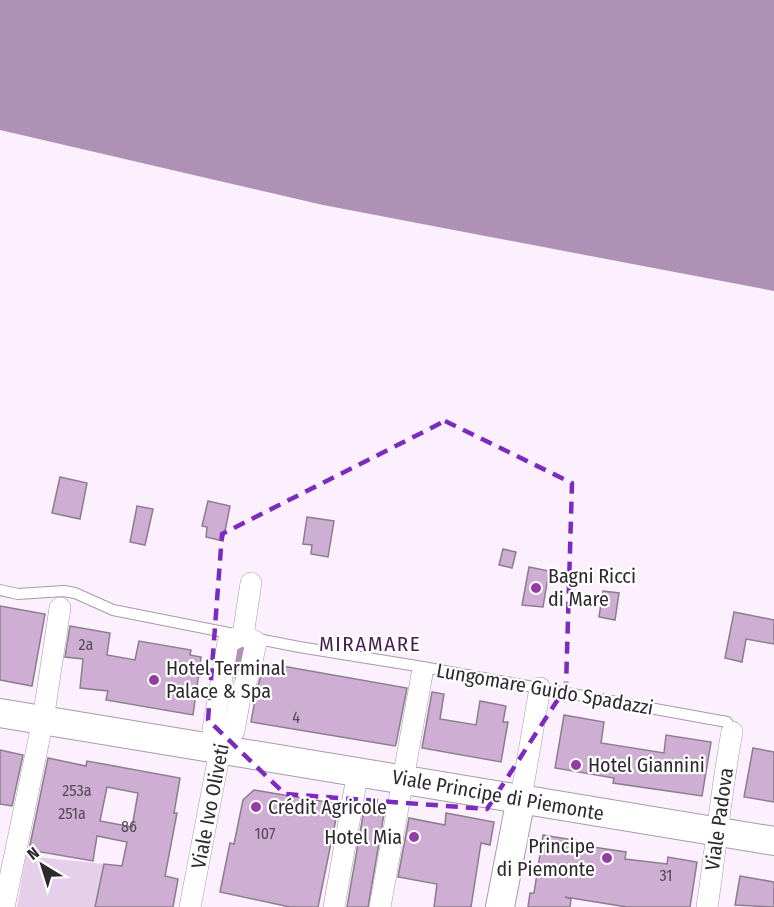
<svg xmlns="http://www.w3.org/2000/svg" width="774" height="907" font-family="'Fira Sans Condensed',sans-serif">
<style>
.green{fill:#e6cfea}
.water{fill:#ae91b4}
.building{fill:#ceafd3;stroke:#8b7d8d;stroke-width:1.5;fill-rule:evenodd}
.lines{fill:none;stroke-linecap:round;stroke-linejoin:round}
.lane-casing{stroke:#a799a9;stroke-width:12}
.street-casing{stroke:#a799a9;stroke-width:22}
.secondary-casing{stroke:#a799a9;stroke-width:30}
.lane{stroke:#fff;stroke-width:10}
.street{stroke:#fff;stroke-width:21}
.secondary{stroke:#fff;stroke-width:28}
.marked{fill:none;stroke:#7b2cbf;stroke-width:4.5;stroke-dasharray:12 8;stroke-linejoin:round}
.poi-dot{fill:#963ba6;stroke:#fff;stroke-width:2}
.labels{text-anchor:middle;stroke-width:4.5;stroke-linejoin:round;paint-order:stroke}
.number-label{font-size:16px;fill:#564a58}
.poi-label{font-size:20px;fill:#2e292f;stroke:#fff;text-anchor:start}
.street-label{font-size:20px;fill:#2e292f;stroke:#fff}
.neighbourhood-label{font-size:21px;letter-spacing:1.5px;fill:#491d51;stroke:#fff}
</style>
<rect width="100%" height="100%" fill="#fcf0fe"/>
<path class="green" d="M26,856L104,864L95,907H17Z"/>
<path class="water" d="M0,0H774V291L323,205L0,130Z
M233,646L247,647L235,679L232,675L235,671Z"/>
<path class="building" d="M60,477L87,483L80,519L52,513Z
M208,501L230,506L223,541L206,537L207,527L202,526Z
M137,506L153,509L145,545L130,542Z
M307,517L334,521L328,557L311,554L312,545L303,544Z
M503,549L516,552L512,568L499,565Z
M529,567L549,571L543,607L522,605Z
M603,591L619,593L615,620L599,617Z
M0,606L45,614L32,686L0,680Z
M734,612L774,620V644L746,639L742,662L725,658Z
M70,626L110,633L107,655L135,660L139,641L191,650L190,655L201,657L193,715L106,700L108,691L80,688L83,659L65,657Z
M265,663L407,688L396,744L395,746L251,722L257,689Z
M432,692L444,694L440,719L476,725L480,701L506,706L503,722H508L501,762L422,748Z
M564,715L604,722L601,743L664,753L666,735L711,742L702,796L613,783L614,778L555,768Z
M753,748L774,752V802L744,797Z
M0,750L23,755L12,806L0,804Z
M48,758L86,766L87,761L180,778L174,813H177L165,876L178,879L173,907H95L104,864L122,866L127,842L97,836L93,861L29,850ZM107,787L138,793L132,827L100,821Z
M254,790L339,804L318,907H290L220,892L230,843L234,844L243,800Z
M365,804L385,808L368,907H347Z
M446,813L494,822L490,845L481,843L471,907H434L437,884L398,877L409,818L445,825Z
M543,835L580,841L579,845L626,852L625,859L667,864L668,857L697,862L690,907H627L565,897L571,899L570,907H528L530,893H534Z
M740,876L774,882V907L735,905Z"/>
<g class="lines">
<g class="lane-casing">
<path id="lane" d="M0,590L18,594L64,591L75,593L113,610L299,647L423,667L727,722L732,732"/>
</g>
<g class="street-casing">
<path id="street" d="M223,735L213,729L228,642L243,635
M521,798L540,688
M4,907L43,720L60,608
M190,907L223,735L234,731L240,697L250,671L256,642L243,635L251,583
M334,907L358,771
M380,907L422,674
M707,907C716,849 721,790 732,732"/>
</g>
<g class="secondary-casing">
<path id="secondary" d="M0,713L774,841
M500,907L521,798"/>
</g>
<use href="#lane" class="lane"/>
<use href="#street" class="street"/>
<use href="#secondary" class="secondary"/>
</g>
<path class="marked" d="M445,421L572,483L566,687L487,809L285,794L208,720L222,534Z"/>
<g class="poi-dot">
<circle cx="536" cy="588" r="6"/>
<circle cx="154" cy="680" r="6"/>
<circle cx="576" cy="765" r="6"/>
<circle cx="256" cy="807" r="6"/>
<circle cx="414" cy="837" r="6"/>
<circle cx="607" cy="858" r="6"/>
</g>
<g class="labels">
<g class="number-label">
<text x="86" y="650">2a</text>
<text x="296" y="723">4</text>
<text x="77" y="796">253a</text>
<text x="72" y="819">251a</text>
<text x="129" y="832">86</text>
<text x="265" y="839">107</text>
<text x="666" y="881">31</text>
</g>
<g class="poi-label">
<text x="548" y="583">Bagni Ricci<tspan x="548" dy="23">di Mare</tspan></text>
<text x="166" y="675">Hotel Terminal<tspan x="166" dy="23">Palace &amp; Spa</tspan></text>
<text x="588" y="772">Hotel Giannini</text>
<text x="268" y="814">Crédit Agricole</text>
<text x="402" y="844" text-anchor="end">Hotel Mia</text>
<text x="595" y="853" text-anchor="end">Principe<tspan x="595" dy="23">di Piemonte</tspan></text>
</g>
<g class="street-label">
<text transform="translate(545 689) rotate(10)" y="7">Lungomare Guido Spadazzi</text>
<text transform="translate(498 795) rotate(10)" y="7">Viale Principe di Piemonte</text>
<text transform="translate(210 806) rotate(-79)" y="7">Viale Ivo Oliveti</text>
<text transform="translate(719 819) rotate(-82)" y="7">Viale Padova</text>
</g>
<g class="neighbourhood-label">
<text x="370" y="651">MIRAMARE</text>
</g>
</g>
<g transform="translate(42 865) rotate(322)" stroke="#ffffff" stroke-width="4.5" paint-order="stroke">
<path d="M0-4.5L10 22L0 15L-10 22Z" fill="#2e292f"/>
<text y="-9" font-size="16" font-weight="bold" text-anchor="middle" fill="#2e292f">N</text>
</g>
</svg>
